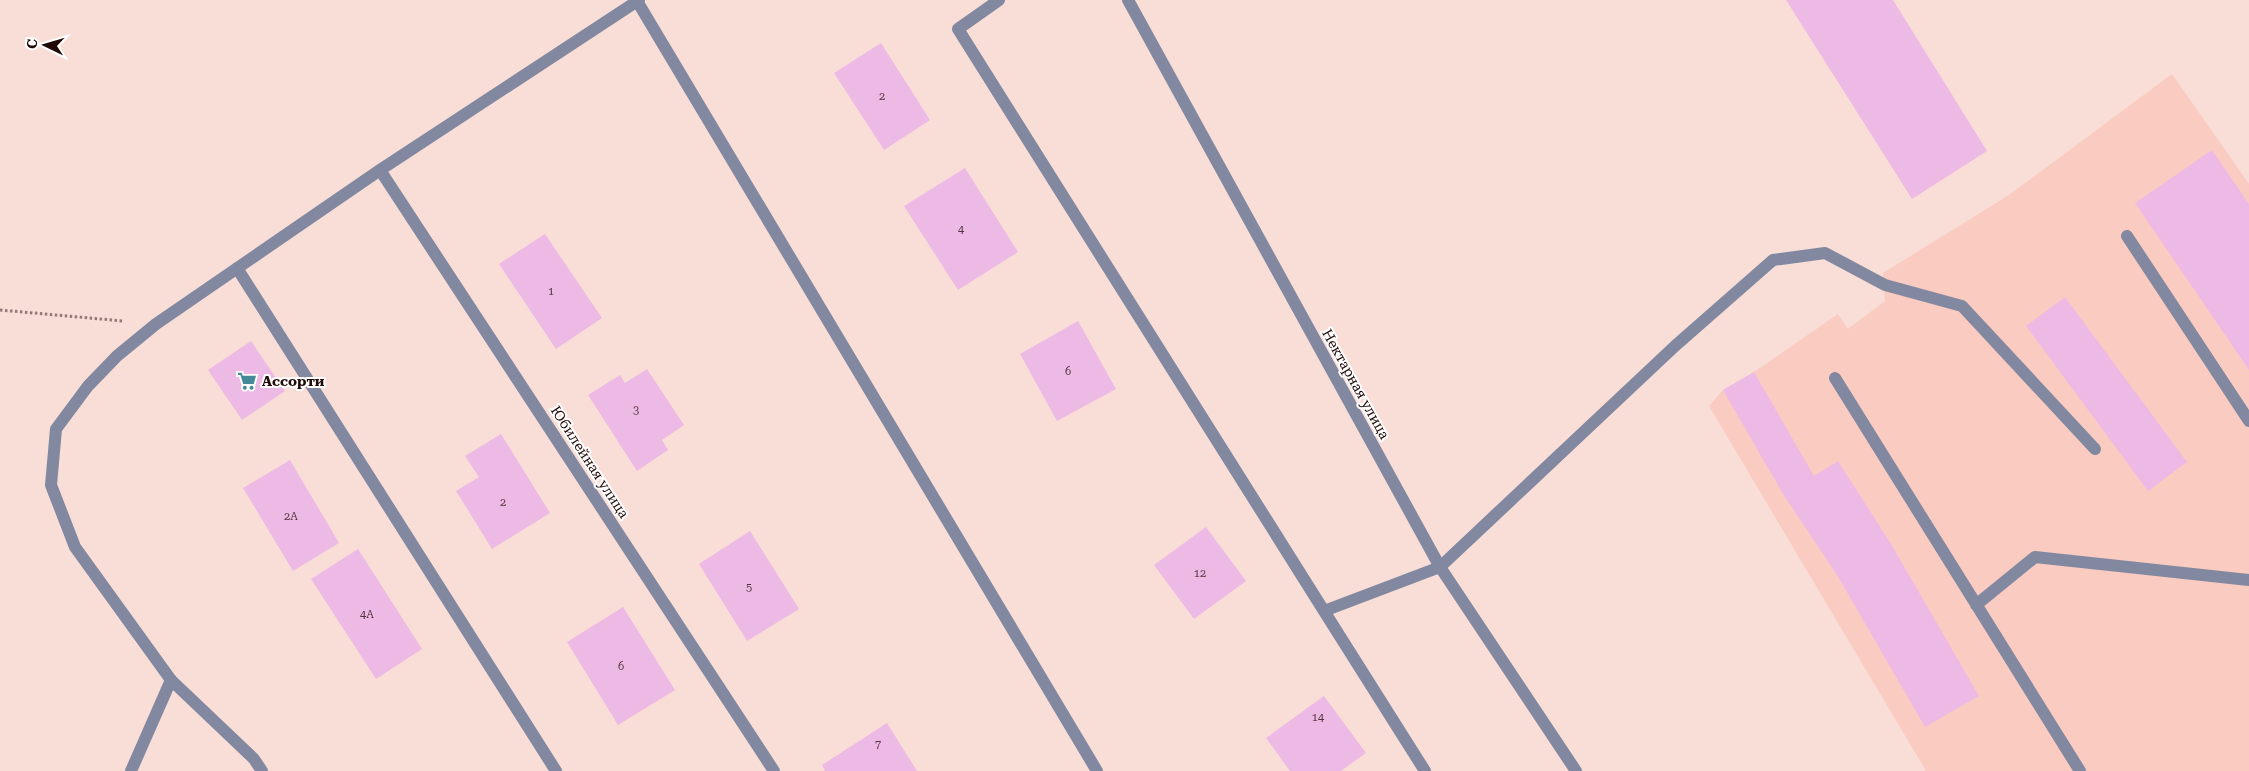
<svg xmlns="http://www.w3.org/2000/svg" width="2249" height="771" font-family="'Roboto Serif',serif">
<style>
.built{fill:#facbc1}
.building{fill:#edbae5}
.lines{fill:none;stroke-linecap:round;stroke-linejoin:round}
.path{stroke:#937975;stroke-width:3;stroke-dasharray:2.5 2.5;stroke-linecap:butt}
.service{stroke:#8188a0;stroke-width:12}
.minor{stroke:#8188a0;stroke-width:12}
.labels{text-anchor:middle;stroke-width:4;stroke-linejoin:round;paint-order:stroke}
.number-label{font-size:11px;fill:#53353e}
.poi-label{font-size:14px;font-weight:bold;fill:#200906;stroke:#fff;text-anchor:start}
.street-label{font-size:14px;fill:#200906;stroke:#fff}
</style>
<rect width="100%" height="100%" fill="#f9ddd7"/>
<path class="built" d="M2172,74L2249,184V771H1926L1709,406L1723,390L1754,372L1838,314L1848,329L1885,301L1883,273L2009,195Z"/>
<path class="building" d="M1786,0H1893L1987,151L1912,199Z
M881,43L930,120L884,150L834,73Z
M2212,150L2249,204V370L2135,203Z
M965,168L1018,252L958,290L904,206Z
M545,234L602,318L556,349L499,264Z
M2065,297L2187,462L2148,491L2026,326Z
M1078,321L1116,389L1057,421L1020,354Z
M251,341L285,391L242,420L208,370Z
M647,369L684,425L662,440L668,450L637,471L588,395L620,375L625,383Z
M1754,372L1814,476L1838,461L1891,544L1979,696L1925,727L1837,575L1783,494L1723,390Z
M501,434L550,513L492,549L456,491L479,477L465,456Z
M290,460L339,543L293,571L243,488Z
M1206,527L1246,581L1194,619L1154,565Z
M750,531L799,609L747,641L699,564Z
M358,549L422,649L376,679L311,579Z
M623,607L675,690L618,725L567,642Z
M1324,696L1366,753L1341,771H1290L1266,738Z
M887,723L917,771H825L822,765Z"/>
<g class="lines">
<path class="path" d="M0,310L123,321"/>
<path class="service" d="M999,0L958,29L1324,611L1440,567L1675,346L1773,260L1825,253L1885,285L1962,306L2095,449
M637,1L1097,771
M2127,236L2249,421
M1835,378L2080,771
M1976,605L2035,557L2249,580
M1324,611L1425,771
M171,680L254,759L262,771"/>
<path class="minor" d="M1128,0L1440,567L1576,771
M380,170L774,771
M237,268L556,771
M131,771L171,680L75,547L51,485L56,429L88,386L117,356L156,324L380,170L639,0"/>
</g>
<defs>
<g id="supermarket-bare" transform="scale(1.5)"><path d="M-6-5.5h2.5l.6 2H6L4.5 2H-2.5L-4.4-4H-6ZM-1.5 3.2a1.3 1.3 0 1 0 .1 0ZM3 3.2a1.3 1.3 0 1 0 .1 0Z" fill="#458a97" stroke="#fff" stroke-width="2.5" paint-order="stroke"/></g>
</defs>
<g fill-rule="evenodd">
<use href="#supermarket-bare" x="247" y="381"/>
</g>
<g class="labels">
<g class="number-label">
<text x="882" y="100">2</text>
<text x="961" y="233">4</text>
<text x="551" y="295">1</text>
<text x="1068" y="375">6</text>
<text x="636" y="414">3</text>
<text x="503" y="506">2</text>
<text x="291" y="520">2А</text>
<text x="1200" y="577">12</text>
<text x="749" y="591">5</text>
<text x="367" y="618">4А</text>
<text x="621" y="670">6</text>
<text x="1318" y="721">14</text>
<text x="878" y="748">7</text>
</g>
<g class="poi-label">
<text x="262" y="386">Ассорти</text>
</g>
<g class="street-label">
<text transform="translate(1356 384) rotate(61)" y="5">Нектарная улица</text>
<text transform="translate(590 462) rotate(57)" y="5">Юбилейная улица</text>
</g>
</g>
<g transform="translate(45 45) rotate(275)" stroke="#ffffff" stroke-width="4" paint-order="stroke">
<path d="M0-4L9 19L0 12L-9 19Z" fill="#200906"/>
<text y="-8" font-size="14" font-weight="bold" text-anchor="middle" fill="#200906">С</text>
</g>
</svg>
